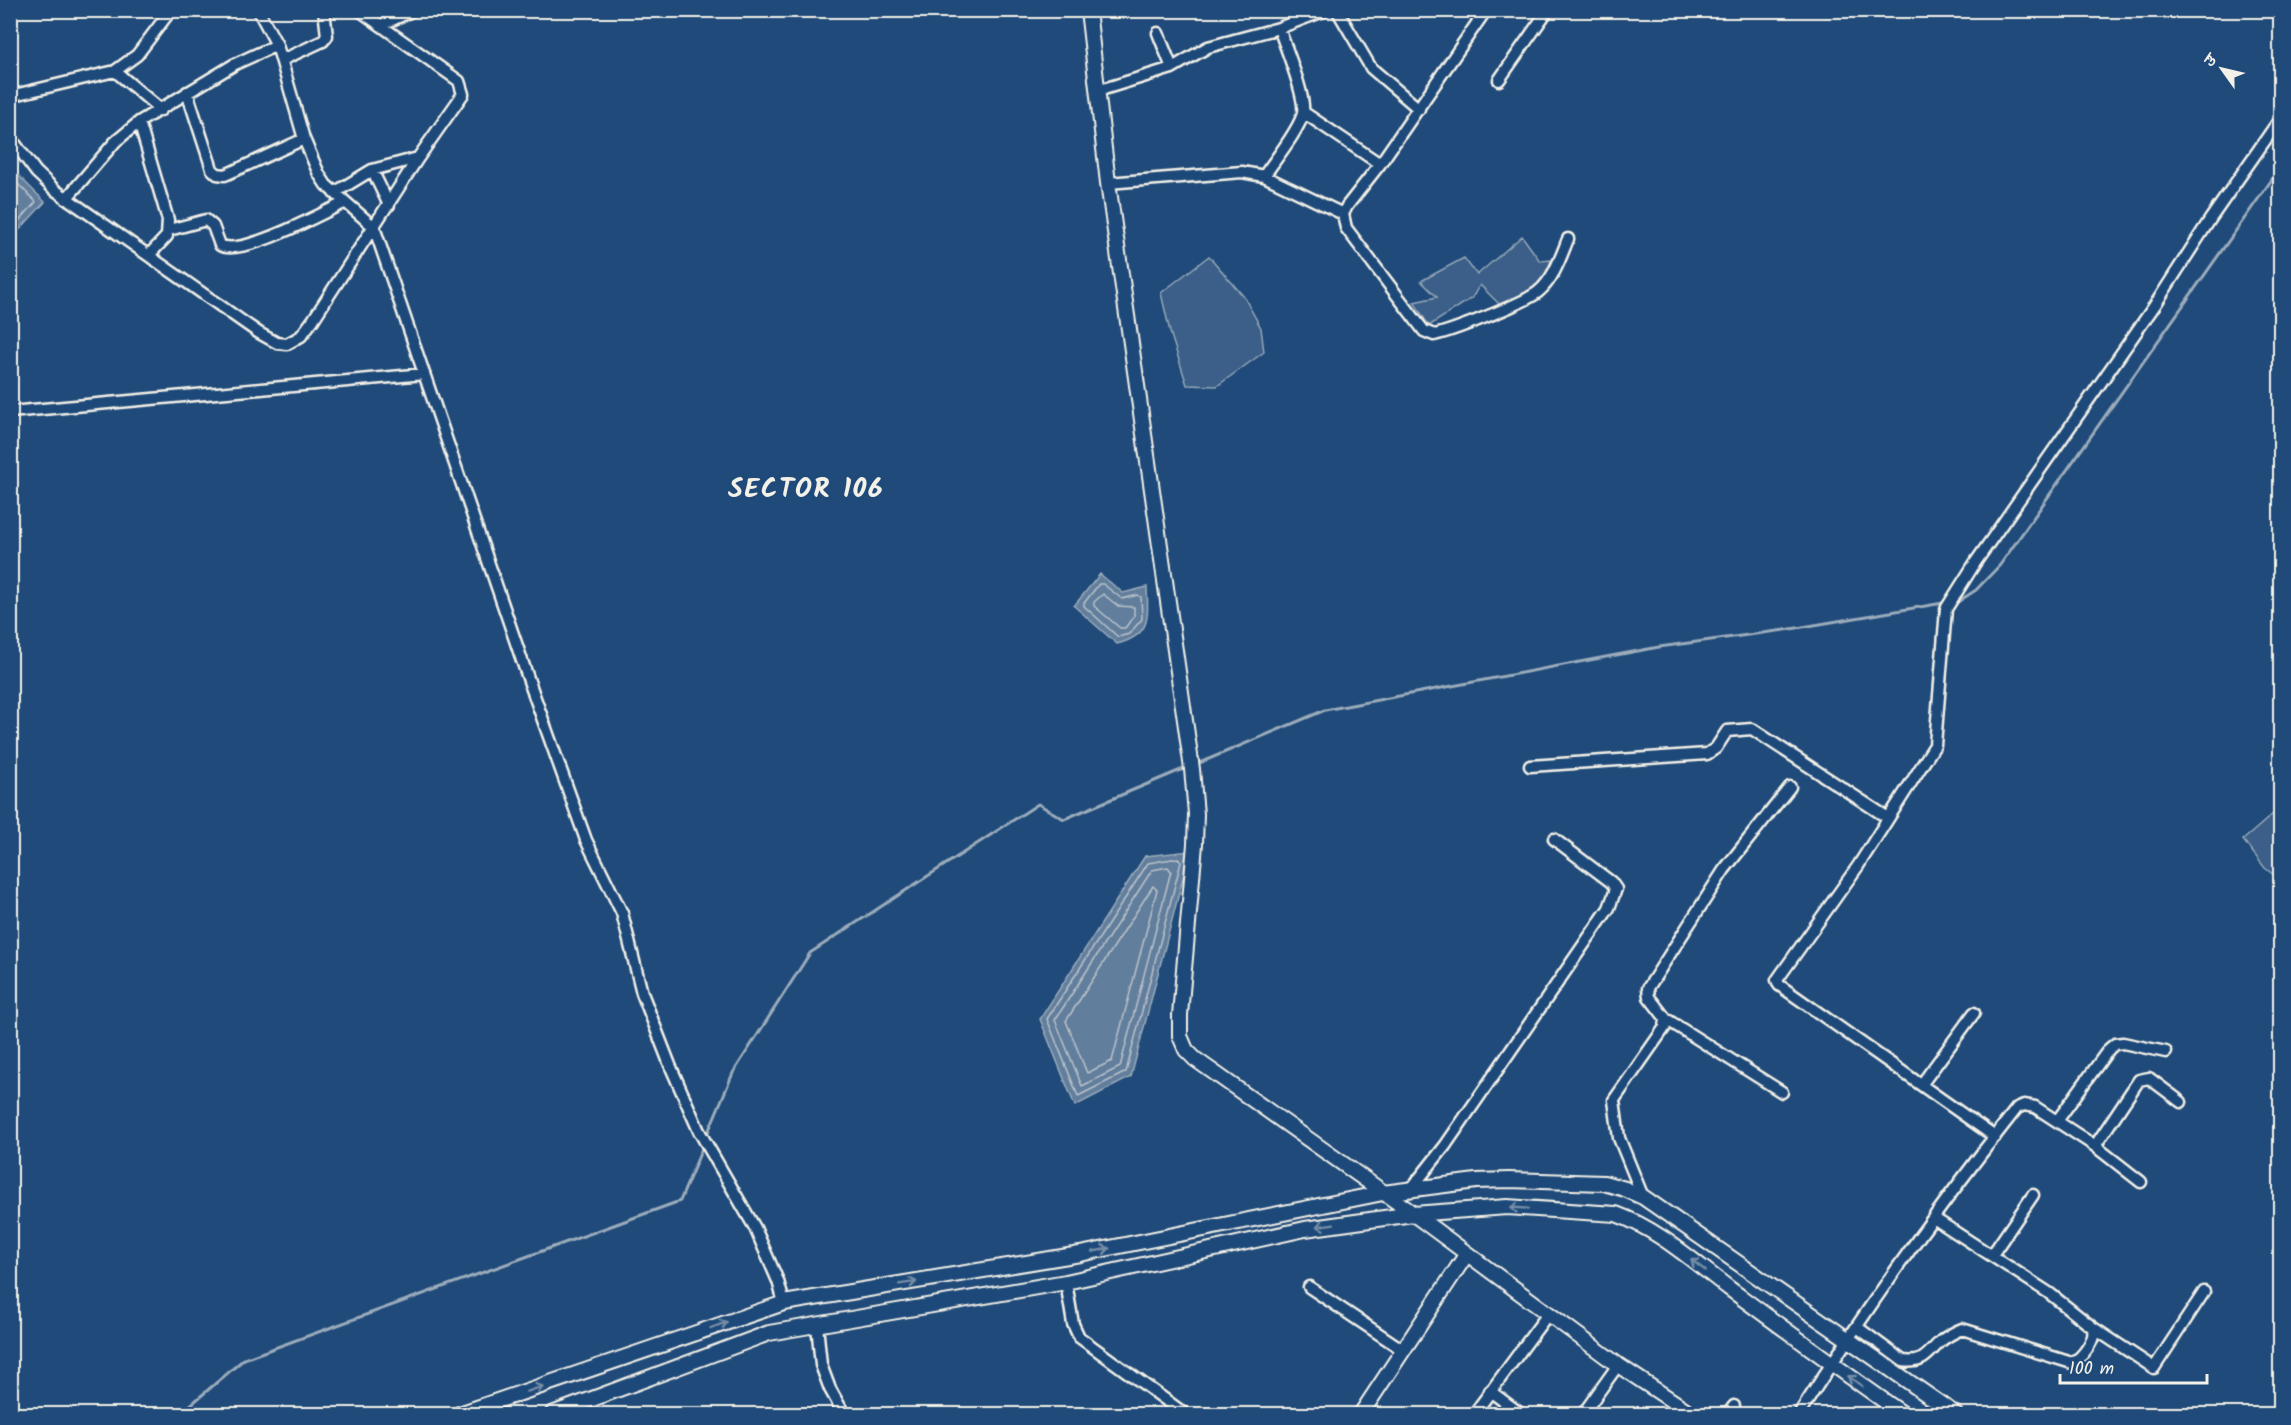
<svg xmlns="http://www.w3.org/2000/svg" width="2291" height="1425" font-family="Kalam,'Playpen Sans Deva',sans-serif">
<style>
.green{fill:#3a5f88;stroke:#97a8b8;stroke-width:1.5}
.water{fill:#627e9d;stroke:#9cacbb;stroke-width:1.5}
.lines{fill:none;stroke-linecap:round;stroke-linejoin:round}
.shore{stroke:#bac3ca;stroke-width:1.5}
.stream{stroke:#9cacbb;stroke-width:3}
.minor-casing{stroke:#f4f1e8;stroke-width:15}
.tertiary-casing{stroke:#f4f1e8;stroke-width:18}
.minor{stroke:#1f4a7a;stroke-width:10}
.tertiary{stroke:#1f4a7a;stroke-width:14}
.oneway{stroke:#748da6}
.labels{text-anchor:middle;stroke-width:4.5;stroke-linejoin:round;paint-order:stroke}
.district-label{font-size:27px;font-weight:bold;letter-spacing:1.5px;fill:#f4f1e8;stroke:#1f4a7a}
</style>
<rect width="100%" height="100%" fill="#1f4a7a"/>
<filter id="ink" filterUnits="userSpaceOnUse"><feTurbulence type="fractalNoise" baseFrequency=".0167" numOctaves="2"/><feDisplacementMap in="SourceGraphic" scale="12" xChannelSelector="R" yChannelSelector="G"/><feConvolveMatrix kernelMatrix="1 2 1 2 8 2 1 2 1" color-interpolation-filters="sRGB"/></filter>
<g filter="url(#ink)">
<path class="green" d="M1522,236L1540,261L1551,260L1543,281L1521,297L1500,305L1480,285L1472,298L1429,326L1414,302L1437,297L1421,281L1464,258L1477,275Z
M1209,256L1244,297L1261,328L1264,352L1217,386L1187,385L1170,332L1161,293Z
M2280,808V880L2265,868L2243,840Z"/>
<path class="water" d="M11,168L45,202L11,239H10Z
M1100,574L1123,593L1147,587C1148,617 1152,635 1117,644L1074,606Z
M1190,851L1131,1077L1075,1106L1040,1019L1145,856Z"/>
<g class="lines">
<path class="shore" d="M10,176L36,202L10,231
M1099,584H1103L1122,599L1138,595L1141,597L1142,619L1129,634L1118,637L1084,606V603Z
M1103,594L1118,606L1134,607V616L1125,628H1120L1094,606V602Z
M1178,858L1181,862L1126,1072L1078,1096L1047,1019L1148,863Z
M1168,867L1171,871L1120,1067L1082,1086L1055,1020L1152,870Z
M1153,886L1157,890L1112,1061L1087,1073L1066,1021Z"/>
<path class="stream" d="M1956,603L1976,590L2000,565L2280,168
M1197,764L1325,710L1659,647L1785,630L1943,603
M706,1137L733,1073L810,953L1038,804L1064,819L1188,767
M180,1414L244,1359L680,1201L703,1146"/>
<g class="minor-casing">
<path id="minor" d="M258,10L277,45L304,139L319,174L326,185L374,227L529,681L586,840L622,913L642,993L670,1065L699,1131L755,1228L778,1281L784,1303
M1337,10L1371,68L1419,109
M1486,10L1380,164L1347,206L1343,214L1346,228L1424,331L1434,335C1453,331 1524,303 1538,292C1554,279 1561,256 1568,239
M381,25L414,10
M1158,33L1172,68
M282,60L323,41L327,36L324,10
M115,71L161,110
M1499,80L1548,10
M1097,91L1172,68L1208,47L1279,28L1326,10
M187,92L212,169L217,174L225,175L304,139
M10,96L115,71L137,55L171,10
M1303,112L1380,164
M139,122L168,220L167,236L149,255
M10,137L36,172L55,190L259,333L277,343L287,344L301,336L313,320L418,158L463,94L459,81L359,10
M372,170L389,205
M1264,176C1274,161 1300,129 1303,113C1306,96 1285,46 1279,28
M1108,183L1242,172L1264,176L1343,214
M334,193L372,170L418,158
M66,199L115,142L139,122L235,64L277,45
M169,230L206,220L213,226L220,245C241,258 322,213 344,203
M10,412L424,374
M1530,766L1707,754L1716,748L1727,731L1752,729L1888,818
M1666,1019L1782,1092
M1921,1085L1974,1013
M2057,1121L2109,1049L2115,1044L2123,1043L2166,1052
M1995,1137L1779,985L1777,980L1858,866L1935,745L1946,609L1975,563L2155,305L2211,218L2280,119
M2095,1146L2139,1080L2149,1078L2181,1102
M1411,1189L1445,1146L1609,908L1616,889L1611,882L1554,839
M1643,1197L1619,1138L1614,1100L1665,1027L1666,1019L1649,997L1648,988L1724,870L1790,787
M1935,1219L2049,1293L2092,1327L2154,1368L2204,1292
M1992,1255L2033,1195
M1066,1282L1073,1324L1079,1337L1185,1414
M1309,1287L1403,1350
M817,1325L821,1365L830,1389L844,1414
M1857,1327L1903,1361C1924,1364 1927,1354 1941,1341C1947,1336 1955,1332 1962,1329L2072,1363C2082,1358 2098,1338 2092,1327
M1490,1391L1521,1414
M1474,1414L1548,1314
M1583,1414L1618,1365
M1728,1414L1734,1406
M1799,1414C1866,1309 1939,1206 2017,1108L2024,1105L2035,1107L2095,1146L2141,1182"/>
</g>
<g class="tertiary-casing">
<path id="tertiary" d="M1088,10L1108,183L1192,769L1196,814L1195,844L1180,1015V1036L1186,1050L1195,1059L1404,1207L1618,1365L1692,1414
M459,1414L784,1303L1080,1254L1383,1193L1476,1181L1509,1180L1604,1183L1625,1189L1643,1197L1955,1414
M552,1414L769,1333L1066,1282L1305,1229L1413,1214L1507,1207L1616,1214C1658,1229 1694,1262 1730,1289C1787,1331 1845,1374 1903,1414
M1361,1414L1466,1255"/>
</g>
<use href="#minor" class="minor"/>
<use href="#tertiary" class="tertiary"/>
</g>
<defs><path id="oneway-shaft" d="M-6 0H5M1.5-3L5.5 0L1.5 3" fill="none" stroke-width="1.6" stroke-linecap="round" stroke-linejoin="round" transform="scale(1.5)"/></defs>
<g class="oneway">
<use href="#oneway-shaft" transform="translate(1519 1208) rotate(-176)"/>
<use href="#oneway-shaft" transform="translate(1325 1225) rotate(171)"/>
<use href="#oneway-shaft" transform="translate(1101 1250) rotate(-11)"/>
<use href="#oneway-shaft" transform="translate(1698 1265) rotate(-143)"/>
<use href="#oneway-shaft" transform="translate(908 1283) rotate(-9)"/>
<use href="#oneway-shaft" transform="translate(719 1325) rotate(-20)"/>
<use href="#oneway-shaft" transform="translate(1855 1381) rotate(-145)"/>
<use href="#oneway-shaft" transform="translate(535 1389) rotate(-18)"/>
</g>
</g>
<g class="labels">
<g class="district-label">
<text x="806" y="497">SECTOR 106</text>
</g>
</g>
<rect width="2291" height="1425" fill="none" stroke="#1f4a7a" stroke-width="36"/>
<rect x="18" y="18" width="2255" height="1389" fill="none" stroke="#f4f1e8" stroke-width="2" filter="url(#ink)"/>
<g transform="translate(2222 69) rotate(304)" stroke="#1f4a7a" stroke-width="4.5" paint-order="stroke">
<path d="M0-4.5L10 22L0 15L-10 22Z" fill="#f4f1e8"/>
<text y="-9" font-size="16" font-weight="bold" text-anchor="middle" fill="#f4f1e8">उ</text>
</g>
<path d="M2060 1374v9h147v-9" fill="none" stroke="#f4f1e8" stroke-width="3"/>
<text x="2069" y="1374" font-size="18" fill="#f4f1e8" stroke="#1f4a7a" stroke-width="4.5" paint-order="stroke">100 m</text>
</svg>
